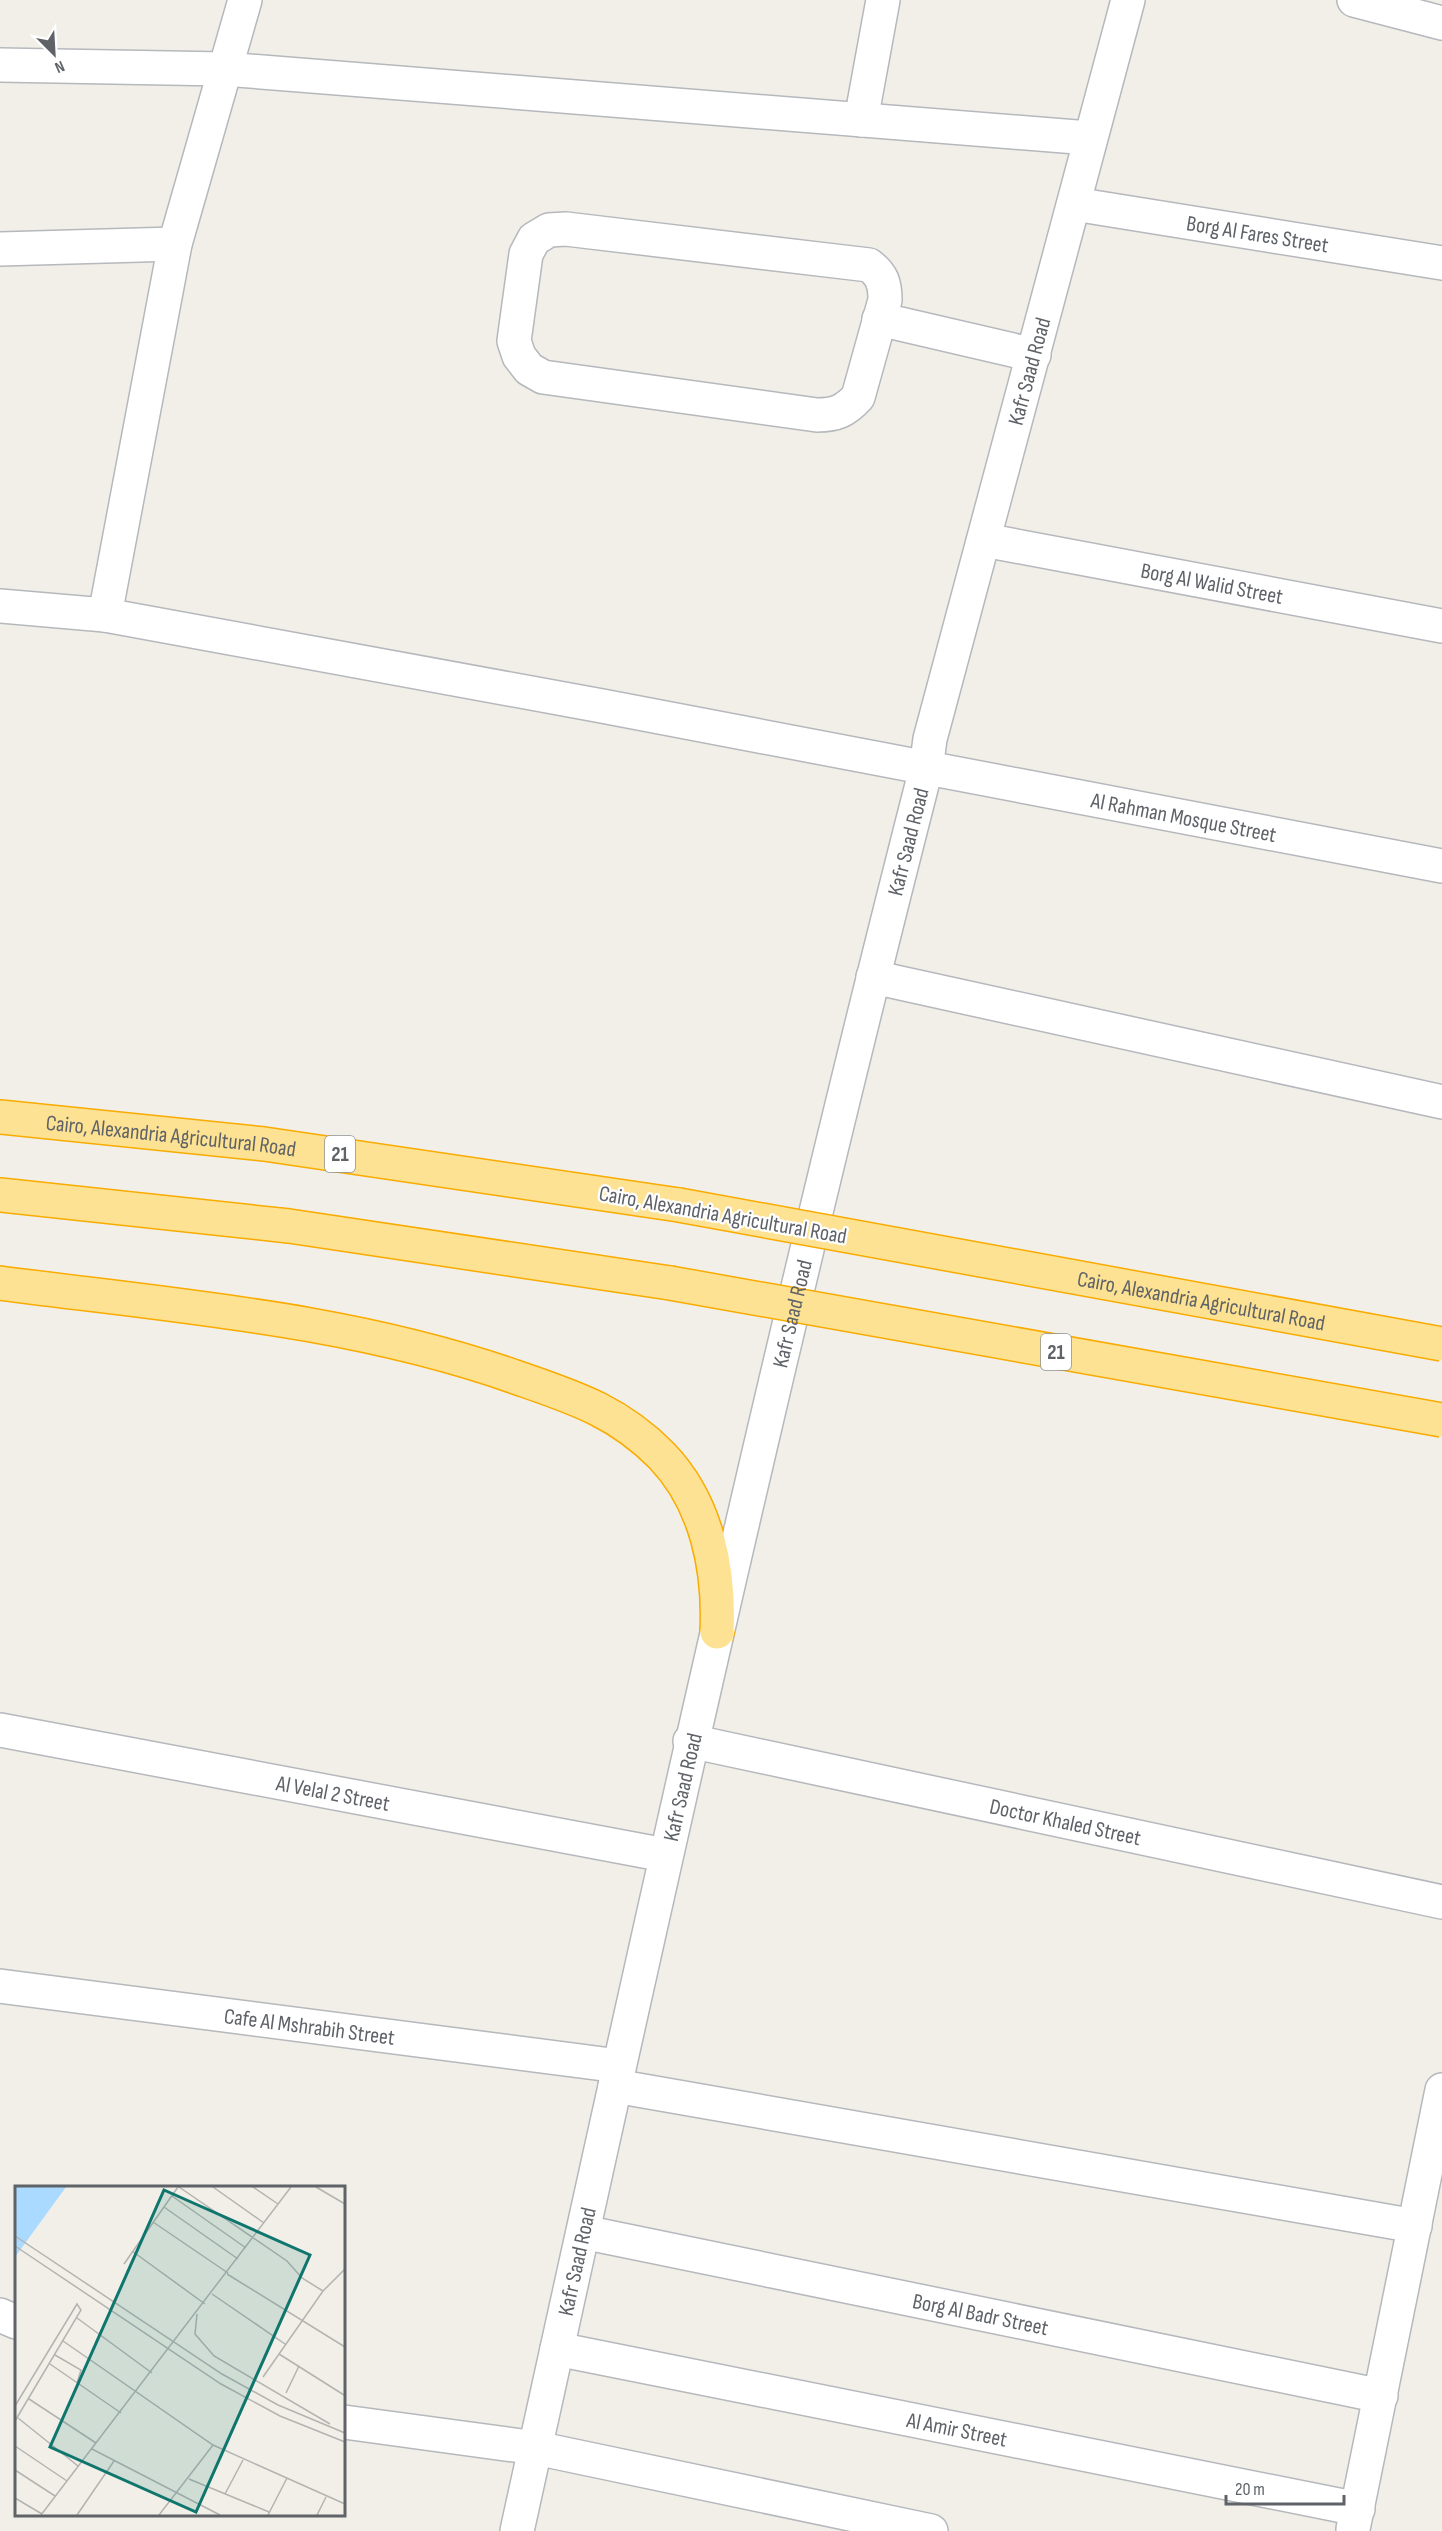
<svg xmlns="http://www.w3.org/2000/svg" width="1442" height="2531" font-family="'Sofia Sans Condensed',sans-serif">
<style>
.lines{fill:none;stroke-linecap:round;stroke-linejoin:round}
.minor-casing{stroke:#b5b8bc;stroke-width:36}
.highway-casing{stroke:#f9ab00;stroke-width:36}
.minor{stroke:#fff;stroke-width:33}
.highway{stroke:#fde293;stroke-width:33}
.highway-bridge-casing{stroke:#f9ab00;stroke-width:36;stroke-linecap:butt}
.highway-bridge{stroke:#fde293;stroke-width:33}
.labels{text-anchor:middle;stroke-width:4.5;stroke-linejoin:round;paint-order:stroke}
.shield{fill:#fff;stroke:#8f9295;stroke-width:1.5}
.shield-label{font-size:21px;font-weight:bold;fill:#5f6368}
.street-label{font-size:22px;fill:#5f6368;stroke:#fff}
.inset-road{fill:none;stroke:#b3b3b1;stroke-width:1.5}
.view{fill:#0f766e;fill-opacity:0.15;stroke:#0f766e;stroke-width:3}
.inset-edge{fill:none;stroke:#5f6368;stroke-width:3}
</style>
<rect width="100%" height="100%" fill="#f1efe8"/>
<g class="lines">
<g class="minor-casing">
<g id="minor">
<path d="M1354,0L1442,23"/>
<path d="M0,65L224,69L1089,138"/>
<path d="M861,120L883,0"/>
<path id="s1" d="M1074,204L1442,263"/>
<path d="M566,229L869,265C882,275 885,283 885,300L858,397C845,411 836,415 817,415L543,377L529,369L519,356L514,341L526,254L534,239L549,230Z"/>
<path d="M0,249L175,244"/>
<path d="M879,319L1034,355"/>
<path id="s2" d="M984,540L1442,626"/>
<path id="s3" d="M0,606L105,615L602,706L1442,866"/>
<path d="M105,615L175,244L245,0"/>
<path d="M873,977L1442,1102"/>
<path id="s4" d="M0,1730L665,1855"/>
<path id="s5" d="M690,1741L1442,1902"/>
<path id="s6" d="M0,1986L619,2066"/>
<path d="M615,2086L1415,2226"/>
<path id="s7" d="M583,2232L1381,2396"/>
<path d="M0,2315L16,2322"/>
<path id="s8" d="M557,2349L1358,2509"/>
<path d="M344,2422L536,2448L931,2531"/>
<path d="M1353,2529L1442,2090"/>
<path id="s9" d="M517,2531C646,1942 776,1353 926,769L930,739L1128,0"/>
</g>
</g>
<g class="highway-casing">
<g id="highway">
<path id="s10" d="M0,1117L264,1144L679,1205"/>
<path d="M0,1195L289,1226L670,1283"/>
<path d="M0,1283C175,1306 354,1319 521,1379C576,1398 619,1412 662,1456C707,1503 720,1570 717,1632"/>
</g>
</g>
<use href="#minor" class="minor"/>
<use href="#highway" class="highway"/>
<g class="highway-bridge-casing">
<g id="highway-bridge">
<path id="s11" d="M679,1205L1442,1344"/>
<path d="M670,1283L1442,1420"/>
</g>
</g>
<use href="#highway-bridge" class="highway-bridge"/>
</g>
<g class="labels">
<g class="shield">
<rect x="325" y="1136" width="30" height="36" rx="4.5"/>
<rect x="1041" y="1334" width="30" height="36" rx="4.5"/>
</g>
<g class="shield-label">
<text x="340" y="1161">21</text>
<text x="1056" y="1359">21</text>
</g>
<g class="street-label">
<text dy="8" stroke="none"><textPath href="#s1" startOffset="186">Borg Al Fares Street</textPath></text>
<text dy="8" stroke="none"><textPath href="#s9" startOffset="2220">Kafr Saad Road</textPath></text>
<text dy="8" stroke="none"><textPath href="#s2" startOffset="232">Borg Al Walid Street</textPath></text>
<text dy="8" stroke="none"><textPath href="#s3" startOffset="1203">Al Rahman Mosque Street</textPath></text>
<text dy="8" stroke="none"><textPath href="#s9" startOffset="1734">Kafr Saad Road</textPath></text>
<text dy="8" stroke="none"><textPath href="#s10" startOffset="172">Cairo, Alexandria Agricultural Road</textPath></text>
<text transform="translate(723 1214) rotate(10)" y="8">Cairo, Alexandria Agricultural Road</text>
<text dy="8" stroke="none"><textPath href="#s11" startOffset="531">Cairo, Alexandria Agricultural Road</textPath></text>
<text dy="8" stroke="none"><textPath href="#s9" startOffset="1248">Kafr Saad Road</textPath></text>
<text dy="8" stroke="none"><textPath href="#s9" startOffset="762">Kafr Saad Road</textPath></text>
<text dy="8" stroke="none"><textPath href="#s4" startOffset="339">Al Velal 2 Street</textPath></text>
<text dy="8" stroke="none"><textPath href="#s5" startOffset="384">Doctor Khaled Street</textPath></text>
<text dy="8" stroke="none"><textPath href="#s6" startOffset="312">Cafe Al Mshrabih Street</textPath></text>
<text dy="8" stroke="none"><textPath href="#s9" startOffset="276">Kafr Saad Road</textPath></text>
<text dy="8" stroke="none"><textPath href="#s7" startOffset="406">Borg Al Badr Street</textPath></text>
<text dy="8" stroke="none"><textPath href="#s8" startOffset="408">Al Amir Street</textPath></text>
</g>
</g>
<g transform="translate(15 2186)">
<rect width="330" height="330" fill="#f1efe8"/>
<path d="M0,1H51L0,71Z" fill="#aadaff"/>
<path class="inset-road" d="M164,1L272,75L287,92L308,105M198,1L249,37M238,1L263,18M301,1L330,18M157,10L231,62M149,21L223,73M138,36L213,87M0,50L207,188L263,219L330,247M0,60L206,198L265,230L330,256M117,65L190,118M109,78L163,1M212,88L330,161M197,108L270,158M182,128L180,148L199,170L315,238M62,132L137,187M48,155L198,259L330,318M264,168L329,209M40,169L66,184L62,197M35,178L106,227M248,191L308,105L330,83M271,207L284,180M14,213L81,257M0,220L62,118L66,124L0,235M3,232L63,280M0,260L52,295M77,263L205,329M0,284L40,310M174,293L254,326M210,308L228,274M0,312L27,328M26,329L276,1M62,329L99,275M144,329L198,259M253,329L272,292M302,329L311,311"/>
<path class="view" d="M149,4L295,69L181,326L35,261Z"/>
<rect width="330" height="330" class="inset-edge"/>
</g>
<g transform="translate(54 54) rotate(156)" stroke="#ffffff" stroke-width="4.5" paint-order="stroke">
<path d="M0-4.5L10 22L0 15L-10 22Z" fill="#5f6368"/>
<text y="-9" font-size="16" font-weight="bold" text-anchor="middle" fill="#5f6368">N</text>
</g>
<path d="M1226 2495v9h118v-9" fill="none" stroke="#5f6368" stroke-width="3"/>
<text x="1235" y="2495" font-size="18" fill="#5f6368" stroke="#ffffff" stroke-width="4.5" paint-order="stroke">20 m</text>
</svg>
